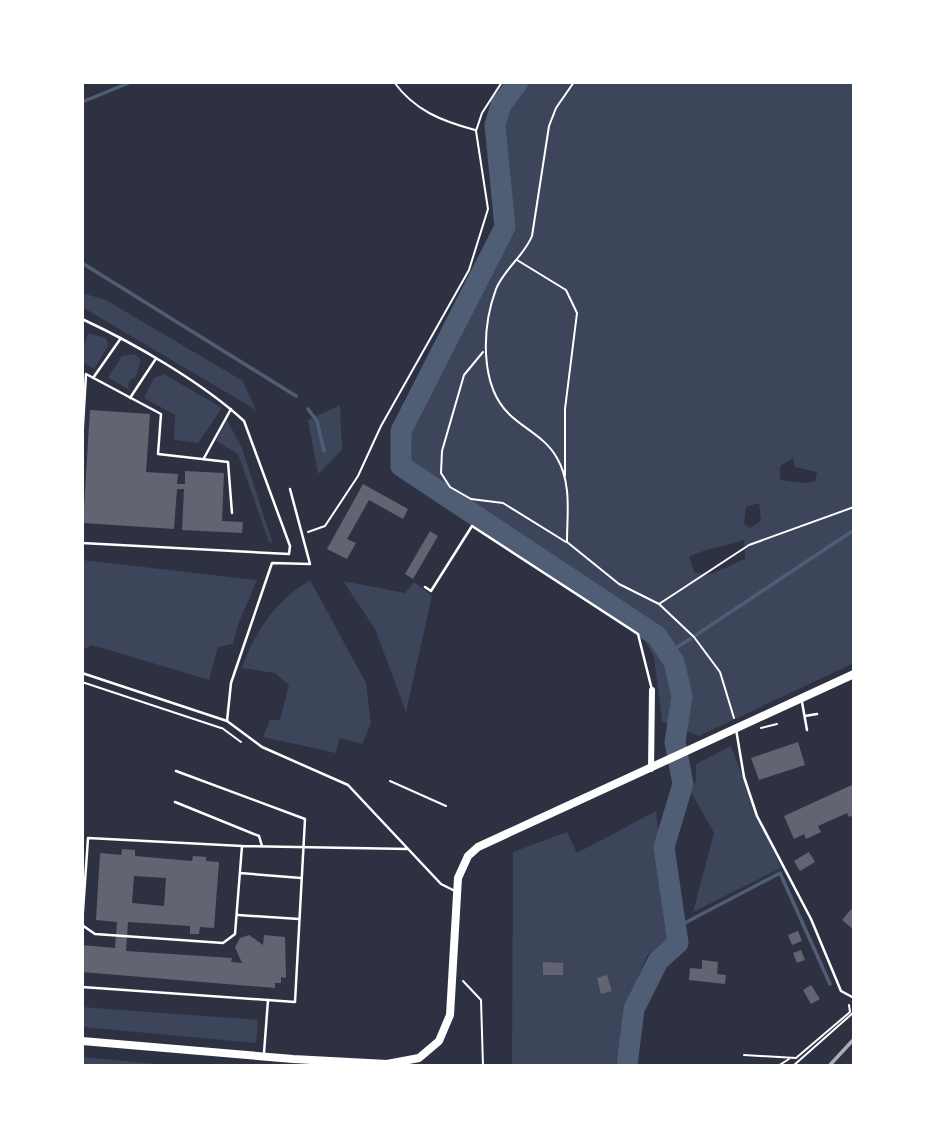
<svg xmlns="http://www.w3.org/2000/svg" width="936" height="1148" font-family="'Work Sans',sans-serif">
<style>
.green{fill:#3c4559;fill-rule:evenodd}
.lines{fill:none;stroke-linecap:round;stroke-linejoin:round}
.stream{stroke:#4f5d75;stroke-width:3.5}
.river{stroke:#4f5d75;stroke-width:21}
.building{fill:#626471;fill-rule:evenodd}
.path{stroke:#fff;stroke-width:2}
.service{stroke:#fff;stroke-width:2.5}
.minor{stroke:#fff;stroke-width:6}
.tertiary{stroke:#fff;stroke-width:8}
.rail{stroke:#abadb3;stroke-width:3.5}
</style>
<rect width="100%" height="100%" fill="#2d3142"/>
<path class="green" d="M525,82H854V663L699,736L662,722L654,657L640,632L403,469L408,434L512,230L502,113ZM793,458L795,467L817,472L815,481L805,483L780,480V466ZM759,503L761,521L750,528L744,524L746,507ZM744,540L745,559L711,574L695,573L689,557C705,548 726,546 744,540Z
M82,293L106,300L243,381L256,410L82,307Z
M88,333L106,338L108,346L94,369L83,362V348Z
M135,354L141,360L135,379L132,378L128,384L129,390L108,377L122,356Z
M164,374L222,408L198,443L174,440L175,415L144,398L154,378Z
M340,405L342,450L318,474L308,420Z
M227,420L242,448L272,542H269L238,454L216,441Z
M82,560L257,580L238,624L233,644L218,647L209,680L92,645L82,650Z
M310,580L366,683L371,724L362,744L339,738L336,753L263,737L270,720H280L289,685L275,673L242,668C255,630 276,601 310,580Z
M343,581L405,593L414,582L432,596L406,712L375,629Z
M731,746L757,816L781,868L693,912L714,833L691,792L696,780V764Z
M656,811L670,939L647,956L627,1005L616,1066H512L513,852L567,832L577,853Z
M82,1007L258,1020L256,1043L82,1027Z
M82,1057L178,1066H82Z"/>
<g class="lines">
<path class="stream" d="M82,102L131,82
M82,263L296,396
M308,409L317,421L324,451
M696,635L854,530
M668,653L690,639
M677,927L780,873L830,984"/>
<path class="river" d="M518,82L501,105L495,125L505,227L401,431V466L657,636L674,662L682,696L675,742L683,784L664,847L678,943L658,961L634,1009L627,1066"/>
</g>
<path class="building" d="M90,410L150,414L146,472L178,474L177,484H185V471L224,473L222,521L243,522L242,533L182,530L184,489H177L174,529L83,523Z
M363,484L408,509L403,519L369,500L347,539L356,543L347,559L327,549Z
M430,531L438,536L413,579L405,574Z
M798,742L805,765L759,780L751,758Z
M854,784V815L849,817L847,813L818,826L821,832L806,839L804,834L794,839L784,816Z
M122,849L135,850V856L192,861L193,856L206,857V861L219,862L214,928L200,927L199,934H190V926L128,922L126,951L232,958L231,962L242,963L235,947L240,938L249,935L263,945L264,935L285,937L286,978L281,977V983H275V988L82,972V945L115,948L117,922L96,920L100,853L121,855ZM134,876L166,878L164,906L132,903Z
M809,852L815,862L800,871L794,861Z
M854,906V930L842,920Z
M798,931L802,941L792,945L788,935Z
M801,950L805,960L797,963L793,953Z
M702,960L718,962L717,974L726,975L725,984L689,980L690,968L702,969Z
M543,962L563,963V975H543Z
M607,975L612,991L601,994L597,978Z
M811,985L820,999L811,1004L803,990Z"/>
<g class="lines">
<path class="path" d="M394,82C415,111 442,121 475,130
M574,82L556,108L549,126L532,236C524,256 504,269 496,289C482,327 479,386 510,415C526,430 546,438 557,458C572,484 567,514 567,542L619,584L659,604L694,637L720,672L734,718
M517,260L566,290L577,313L565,409V476
M483,352L464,375L442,451L441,473L450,487L471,499L503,503L566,542
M308,532L325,526L358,476L381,426L469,270L488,209L476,131L482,113L502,82
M659,604L749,545L854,507
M82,682L221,728
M222,728L241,742
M761,728L777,724
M390,781L446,806
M463,981L481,1000L483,1066
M744,1055L796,1058L850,1012L849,1005
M778,1066L789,1059
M793,1066L854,1012"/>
<path class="service" d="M82,319C134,343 203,383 244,421L290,546L289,554L82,543
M93,378L121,338
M130,398L155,360
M82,442L86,374L161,414L158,454L228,462L232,513
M204,458L231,409
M425,587L431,591L472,526L638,634L652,690
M82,673L227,721L262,747L348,785L441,884L455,891
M802,702L807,730
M805,716L817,714
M227,721L231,683L272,563L310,564L290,489
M736,729L744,777L757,816L811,919L841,991L854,998
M175,802L259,836L262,846
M242,846L235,934L223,943L95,934L82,925L88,838L242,846L408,849
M240,873L301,878
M238,915L299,919
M82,987L295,1002L305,819L176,771
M264,1053L268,1000"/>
<path class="minor" d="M651,769L652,690"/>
<path class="tertiary" d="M82,1041L293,1059L387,1064L419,1058L439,1041L450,1015L458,878L468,856L478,847L854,674"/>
<path class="rail" d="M829,1066L854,1039"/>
</g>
<rect width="936" height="1148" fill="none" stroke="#ffffff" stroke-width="168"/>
</svg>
